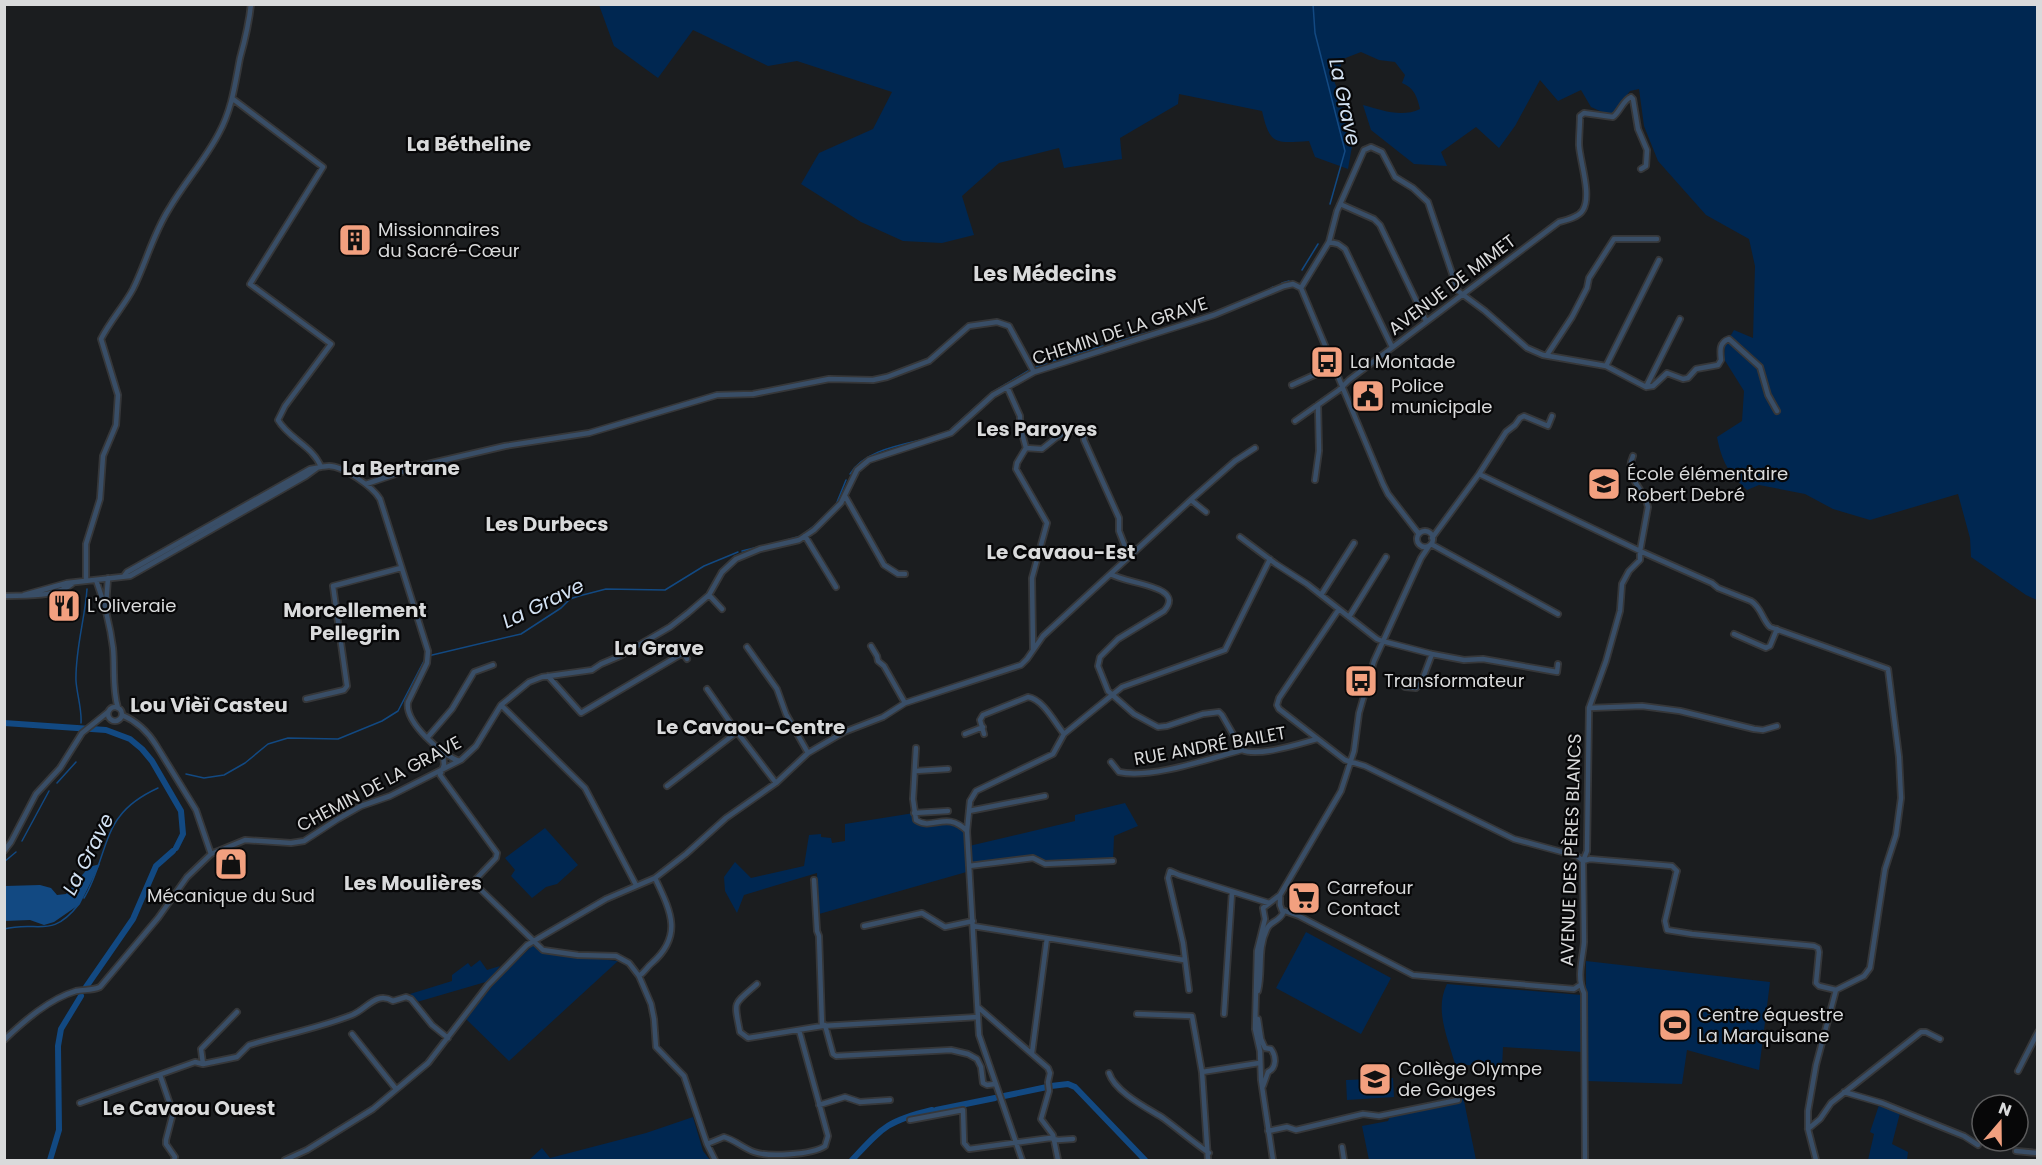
<svg xmlns="http://www.w3.org/2000/svg" width="2042" height="1165" font-family="Poppins,sans-serif">
<style>
.green{fill:#002751}
.water{fill:#124982}
.lines{fill:none;stroke-linecap:round;stroke-linejoin:round}
.stream{stroke:#124982;stroke-width:1.5}
.canal{stroke:#124982;stroke-width:6}
.minor-casing{stroke:#363739;stroke-width:8}
.minor{stroke:#394e67;stroke-width:4.5}
.labels{text-anchor:middle;stroke-width:4.5;stroke-linejoin:round;paint-order:stroke}
.poi-label{font-size:18px;fill:#d9dadb;stroke:#070708;text-anchor:start}
.street-label{font-size:18px;fill:#d9dadb;stroke:#070708}
.water-label{font-size:20px;font-style:italic;fill:#d3e2f3;stroke:#070708}
.neighbourhood-label{font-size:20px;font-weight:bold;fill:#d9dadb;stroke:#070708}
.quarter-label{font-size:21px;font-weight:bold;fill:#d9dadb;stroke:#070708}
</style>
<rect width="100%" height="100%" fill="#1b1d1f"/>
<path class="green" d="M599,5H2037V600L2026,595L1971,557L1970,538L1958,494L1870,520L1833,509L1805,494L1759,485L1747,490C1728,472 1722,462 1717,437L1742,421L1744,391L1724,359L1725,345L1734,330L1753,338L1755,266L1749,239L1706,215L1658,161L1644,126L1639,89L1630,91L1611,116L1591,107L1581,90L1558,101L1540,80L1515,126L1499,148L1476,127L1441,152L1447,166L1414,164L1371,130L1363,105C1382,110 1401,118 1420,109C1417,96 1414,88 1402,83L1405,75L1395,62L1379,60L1361,52L1343,59L1340,68L1332,75L1354,135L1348,169L1315,157L1309,141C1276,143 1270,146 1262,111L1179,94L1178,104L1120,138L1122,159L1064,168L1059,148L999,163L962,196L974,235L942,243L903,241L861,222L801,184L819,153L873,129L892,92L797,61L768,66L693,30L658,78L614,46Z
M1125,803L1138,826L1114,836L1113,861L1045,864L1033,858L970,866V871L819,914L817,873L744,895L737,913L725,891L724,877L735,862L751,878L804,866L809,835L821,834V837L831,838L832,843L845,841V824L914,813L920,823L950,821L967,831L969,846L1075,821V815Z
M545,828L578,865L557,884L546,887L532,898L511,876L515,870L505,858Z
M1306,932L1391,978L1361,1034L1276,988Z
M533,945L547,954L618,961L509,1061L466,1019L496,981Z
M480,960L487,970L500,966L489,981L417,1002L410,994L452,981V975L468,963L471,967Z
M1586,961L1770,982L1759,1070L1687,1050L1682,1084L1586,1081Z
M1447,984L1582,995L1583,1052L1503,1047L1502,1068L1455,1064C1448,1038 1434,1010 1447,984Z
M1393,1078L1394,1097L1347,1100L1346,1080Z
M1463,1096L1476,1160H1369L1362,1126L1388,1121L1390,1116L1441,1106V1099Z
M1879,1105L1900,1113L1892,1144L1908,1152L1907,1160H1868L1874,1134L1870,1132Z
M693,1117L703,1151L710,1160H529L542,1148L550,1158L646,1133Z"/>
<path class="water" d="M100,864L80,904L54,922L44,925L30,920L5,921V886L40,885L51,888L57,895L66,894L89,867Z"/>
<g class="lines">
<path class="stream" d="M1313,4L1315,33L1345,151L1330,204
M1302,270L1318,244
M1282,283L1289,281
M1266,291L1273,287
M1217,311L1244,300
M1163,329L1211,313
M1116,342L1157,330
M1052,361L1103,346
M1036,367L1047,364
M952,428L991,393L1028,371
M850,474C863,451 901,445 925,439
M835,507L846,480
M769,545L801,536L820,521
M742,551L758,547
M428,656L521,634L561,608L570,599L579,596L606,589L665,590L704,566L738,552
M81,723C82,709 77,695 76,681C75,650 85,619 87,589
M186,774L204,778L224,775L245,763L268,744L288,738L338,739L382,721L398,711L425,659
M57,783L76,762
M22,841L49,791
M4,862L16,852
M84,898C100,873 104,835 120,816C129,804 145,794 158,788
M4,929C38,920 51,940 79,904"/>
<path class="canal" d="M4,723L106,730L130,739L142,749L152,761L181,811L183,834L176,848
M86,987L133,919L156,866L173,851
M1051,1086L1068,1084L1075,1087L1145,1160
M1004,1096L1047,1087
M936,1110L995,1098
M50,1160L59,1130L58,1046L61,1029L81,996
M852,1160C883,1127 887,1121 932,1110"/>
<g class="minor-casing">
<path id="minor" d="M233,99L323,167L250,284L331,344L285,406L278,420C289,439 313,446 321,467
M1340,204L1374,219L1380,225L1426,321
M1329,242L1338,244L1345,249L1392,347
M1301,288L1329,242L1337,211L1364,150L1371,147L1382,152L1395,177L1413,188L1428,202L1458,291L1485,311L1527,348L1543,355L1606,366L1646,387L1653,386L1667,373L1683,379L1688,378L1696,369L1718,365L1721,360C1720,351 1719,342 1729,339L1760,367L1768,395L1777,411
M1301,288L1383,484L1388,494L1419,534
M1547,355L1572,317L1587,288L1589,278L1614,239H1657
M1606,366L1659,260
M1292,385L1334,366
M1007,387L1020,416V426L1026,448L1017,463L1016,469L1047,523L1032,578L1033,649
M1646,387L1680,319
M1295,421L1339,390L1349,380L1559,222C1567,220 1579,217 1583,210C1592,195 1580,162 1579,145C1579,135 1580,126 1580,116L1584,113L1613,117C1620,112 1623,100 1631,97L1633,99L1638,129L1647,150L1646,166L1641,169
M1026,448L1042,449L1057,437L1081,427L1084,430V440L1119,518V531L1129,557
M1479,474L1640,551L1712,583L1718,588L1751,601C1761,607 1762,619 1770,627L1888,669L1899,757L1901,798L1896,835L1885,869L1870,968L1864,976L1836,990L1816,1065L1808,1111V1129L1816,1160
M1315,480L1319,451L1318,405
M366,484L419,466L505,446L589,433L717,395L753,394L829,379L873,380L887,377L929,361L969,326L997,322L1009,326L1034,372
M845,496L884,565L898,574H905
M1191,500L1206,512
M1417 539a8 8 0 1 1 16 0a8 8 0 1 1-16 0Z
M805,536L836,587
M1240,537L1276,564L1307,584L1377,639L1382,641L1432,654L1464,660L1483,659L1557,672L1558,664
M1432,538L1479,474L1506,432L1515,425L1520,418L1524,416L1548,426L1552,416
M1431,544L1558,614
M1111,574C1124,584 1187,585 1164,611L1118,639L1100,657L1098,666L1108,691L1134,714L1158,727L1167,726L1203,714L1219,712L1222,715L1242,750
M124,576L127,572L310,469C317,468 323,466 329,466C343,466 373,487 380,499L428,651L427,663L408,702C404,722 442,755 459,761
M96,580C104,602 110,624 113,648C115,668 112,689 118,708
M86,581V544L100,499L103,456L116,425L118,395L101,339C110,321 124,306 133,289C146,263 153,234 169,209C184,183 205,160 219,133C232,109 235,84 240,58C245,40 249,24 251,4
M24,595L67,583L130,576L306,476L317,468
M709,595L722,609
M1321,595L1354,543
M4,596C26,595 56,598 73,583
M106,605L108,578
M1339,609L1279,698L1277,705L1279,709L1345,760L1365,766L1514,839L1577,856L1583,861
M1349,617L1386,557
M1734,634L1766,648L1770,646L1777,629
M871,646L877,656L878,661L884,666L905,703
M747,647L777,689L786,714L808,753
M548,676L581,713L683,653L687,659
M1405,687L1416,688L1421,683L1432,654
M707,689L737,732L776,783
M306,699L344,690L347,686L333,586L401,568
M501,705L585,788L636,885
M108 714a7 7 0 1 1 14 0a7 7 0 1 1-14 0Z
M1589,708L1642,706L1680,711L1754,729L1763,730L1777,726
M122,715C136,721 148,732 156,745L196,810L211,854
M965,734L983,727
M984,734L980,720L983,715L1028,697C1043,699 1055,723 1064,734
M427,738L452,709L474,672L493,665
M916,748L913,799L916,820C933,831 946,810 967,831
M443,753L444,765L440,775L497,853L496,858L476,879L477,886L543,950L578,955L616,956L629,963L639,976L651,1004L654,1019L656,1047L684,1076L707,1144L715,1160
M1111,762L1119,772C1151,779 1208,759 1242,750C1259,757 1299,744 1317,739
M915,771L948,769
M667,786L737,732
M969,811L1045,796
M914,813L948,811
M4,851L11,842L36,794L60,768L82,733L108,712
M1583,861L1590,859L1672,866L1677,871L1676,874L1665,921L1667,930L1692,934L1814,946L1818,948L1819,952L1816,983L1819,986L1836,990
M969,866L1033,858L1045,864L1113,861
M814,880L817,931L819,936L822,1026
M1282,910L1299,916L1413,975L1574,989L1580,985
M864,926L922,913L945,927L973,921
M973,926L1184,960
M639,976C645,972 647,967 652,963C684,935 670,910 655,878
M757,984C732,1006 734,1000 740,1032L748,1038L822,1026L978,1017
M1189,990L1183,943L1168,878L1170,871L1179,875L1269,903
M1258,991C1263,971 1257,949 1267,929C1270,921 1279,922 1283,913L1280,905V895
M979,1008L1048,1068L1050,1073L1048,1082L1049,1091L1041,1119L1053,1135L1058,1160
M1137,1014L1192,1016L1202,1072L1208,1160
M1224,1014L1232,892
M1258,1019L1261,1039L1265,1048
M825,1025L833,1054L836,1056L951,1050L968,1054L977,1059L981,1067L983,1083L987,1085L995,1084
M352,1034L396,1089
M4,1040C24,1021 49,999 76,991C84,989 91,991 100,987L158,918L187,877L211,854L245,840L291,843L304,841L338,819L361,806L390,796L461,760L476,746L501,705L529,682L542,677L592,670L601,664L620,656L670,627L688,613L709,595L722,572L736,559L760,549L799,540L814,530L841,503L857,470L869,460L951,433L993,395L1034,372L1214,315L1284,286L1293,284L1301,288
M1032,1053L1047,938
M203,1064L201,1049L237,1012
M2018,1071L2038,1032
M1202,1072L1259,1063
M1109,1073C1115,1092 1147,1108 1163,1118C1178,1129 1193,1142 1209,1153
M160,1075L173,1113L166,1140V1144L175,1157L174,1160
M1263,1086L1268,1072C1277,1068 1276,1056 1271,1049L1265,1048
M1844,1092L1882,1103L1964,1136L1978,1145
M80,1103L195,1062L203,1064L237,1057L249,1045C283,1035 319,1028 352,1015C367,1009 376,991 393,1001L406,997L411,999L432,1025L448,1038
M819,1105L845,1097L860,1102L890,1100
M910,1120L963,1110L964,1143L969,1149L1050,1138L1058,1140L1073,1139
M1808,1129L1820,1119L1831,1103L1921,1032H1926L1940,1039
M1268,1131L1287,1127L1296,1130L1363,1114L1379,1116L1458,1100
M707,1144L724,1137C735,1140 743,1148 754,1152C768,1157 812,1155 825,1146L828,1136L799,1030
M1342,1147L1344,1160
M2016,1151L2038,1153
M285,1160L307,1150L373,1109L428,1063L488,985L527,945L606,899L655,878L686,854L726,818L776,783L808,753L844,732L883,717L905,703L1021,665L1027,659L1043,636L1194,497L1235,461L1255,448
M1022,1160L979,1035L967,831L970,801L976,791L1053,754L1064,734L1122,687L1225,650L1270,559
M1273,1160L1261,1080L1260,1051L1255,1029L1257,951L1265,919L1263,908L1280,895L1341,791L1354,751L1359,713L1374,661L1421,558L1429,546
M1585,1160L1584,993C1576,977 1583,958 1584,942L1583,861L1587,851L1589,708L1606,661L1620,611L1622,584L1629,571L1640,560V551L1648,507C1644,487 1623,478 1633,456"/>
</g>
<use href="#minor" class="minor"/>
</g>
<defs>
<g id="building-square" transform="scale(1.725)"><rect x="-9" y="-9" width="18" height="18" rx="4" fill="#f2a07f" stroke="#070708"/><path d="M-4-6H4V6H1V3H-1V6H-4ZM-2.5-4.3h1.7v1.8h-1.7ZM.8-4.3h1.7v1.8H.8ZM-2.5-1h1.7V.8h-1.7ZM.8-1h1.7V.8H.8Z" fill="#111"/></g>
<g id="bus-square" transform="scale(1.725)"><rect x="-9" y="-9" width="18" height="18" rx="4" fill="#f2a07f" stroke="#070708"/><path d="M-5-6H5V4H4V6H2V4H-2V6H-4V4H-5ZM-3.5-4V0h7V-4ZM-3.5 1.2v1.5H-2V1.2ZM2 1.2v1.5H3.5V1.2Z" fill="#111"/></g>
<g id="civic-square" transform="scale(1.725)"><rect x="-9" y="-9" width="18" height="18" rx="4" fill="#f2a07f" stroke="#070708"/><path d="M-.6-6.5H3V-4.5H.6V-3L4-1V1h2V6H-6V1h2V-1L-.6-3ZM-1.2 2.5V6h2.4V2.5Z" fill="#111"/></g>
<g id="school-square" transform="scale(1.725)"><rect x="-9" y="-9" width="18" height="18" rx="4" fill="#f2a07f" stroke="#070708"/><path d="M0-5L7-2L0 1L-7-2ZM-4 1L0 2.5L4 1V4Q0 6-4 4Z" fill="#111"/></g>
<g id="restaurant-square" transform="scale(1.725)"><rect x="-9" y="-9" width="18" height="18" rx="4" fill="#f2a07f" stroke="#070708"/><path d="M-5-6h1v4h1v-4h1v4h1v-4h1v5L-1.5 .5V6h-2V.5L-5-1ZM5-6V6H3V1.5H1.5Q1.5-4 5-6Z" fill="#111"/></g>
<g id="shop-square" transform="scale(1.725)"><rect x="-9" y="-9" width="18" height="18" rx="4" fill="#f2a07f" stroke="#070708"/><path d="M-5-2.5h2.3a2.7 3.5 0 0 1 5.4 0H5L5.5 6h-11ZM-1.5-2.5h3a1.5 2.3 0 0 0-3 0Z" fill="#111"/></g>
<g id="supermarket-square" transform="scale(1.725)"><rect x="-9" y="-9" width="18" height="18" rx="4" fill="#f2a07f" stroke="#070708"/><path d="M-6-5.5h2.5l.6 2H6L4.5 2H-2.5L-4.4-4H-6ZM-1.5 3.2a1.3 1.3 0 1 0 .1 0ZM3 3.2a1.3 1.3 0 1 0 .1 0Z" fill="#111"/></g>
<g id="stadium-square" transform="scale(1.725)"><rect x="-9" y="-9" width="18" height="18" rx="4" fill="#f2a07f" stroke="#070708"/><path d="M0-5a6.5 5 0 1 0 0 10a6.5 5 0 1 0 0-10ZM-3.5-1.8h7v3.6h-7Z" fill="#111"/></g>
</defs>
<g fill-rule="evenodd">
<use href="#building-square" x="355" y="240"/>
<use href="#bus-square" x="1327" y="362"/>
<use href="#civic-square" x="1368" y="396"/>
<use href="#school-square" x="1604" y="484"/>
<use href="#restaurant-square" x="64" y="606"/>
<use href="#bus-square" x="1361" y="681"/>
<use href="#shop-square" x="231" y="864"/>
<use href="#supermarket-square" x="1304" y="898"/>
<use href="#stadium-square" x="1675" y="1025"/>
<use href="#school-square" x="1375" y="1079"/>
</g>
<g class="labels">
<g class="poi-label">
<text x="378" y="236">Missionnaires<tspan x="378" dy="21">du Sacré-Cœur</tspan></text>
<text x="1350" y="368">La Montade</text>
<text x="1391" y="392">Police<tspan x="1391" dy="21">municipale</tspan></text>
<text x="1627" y="480">École élémentaire<tspan x="1627" dy="21">Robert Debré</tspan></text>
<text x="87" y="612">L'Oliveraie</text>
<text x="1384" y="687">Transformateur</text>
<text x="1327" y="894">Carrefour<tspan x="1327" dy="21">Contact</tspan></text>
<text x="231" y="902" text-anchor="middle">Mécanique du Sud</text>
<text x="1698" y="1021">Centre équestre<tspan x="1698" dy="21">La Marquisane</tspan></text>
<text x="1398" y="1075">Collège Olympe<tspan x="1398" dy="21">de Gouges</tspan></text>
</g>
<g class="street-label">
<text transform="translate(1452 285) rotate(-37)" y="6">AVENUE DE MIMET</text>
<text transform="translate(1120 331) rotate(-18)" y="6">CHEMIN DE LA GRAVE</text>
<text transform="translate(1210 746) rotate(-10)" y="6">RUE ANDRÉ BAILET</text>
<text transform="translate(379 784) rotate(-28)" y="6">CHEMIN DE LA GRAVE</text>
<text transform="translate(1571 850) rotate(-88)" y="6">AVENUE DES PÈRES BLANCS</text>
</g>
<g class="water-label">
<text transform="translate(1345 102) rotate(78)" y="7">La Grave</text>
<text transform="translate(543 603) rotate(-26)" y="7">La Grave</text>
<text transform="translate(88 854) rotate(-63)" y="7">La Grave</text>
</g>
<g class="neighbourhood-label">
<text x="469" y="151">La Bétheline</text>
<text x="1037" y="436">Les Paroyes</text>
<text x="401" y="475">La Bertrane</text>
<text x="547" y="531">Les Durbecs</text>
<text x="1061" y="559">Le Cavaou-Est</text>
<text x="355" y="617">Morcellement<tspan x="355" dy="23">Pellegrin</tspan></text>
<text x="659" y="655">La Grave</text>
<text x="209" y="712">Lou Vièï Casteu</text>
<text x="751" y="734">Le Cavaou-Centre</text>
<text x="413" y="890">Les Moulières</text>
<text x="189" y="1115">Le Cavaou Ouest</text>
</g>
<g class="quarter-label">
<text x="1045" y="281">Les Médecins</text>
</g>
</g>
<rect width="2042" height="1165" fill="none" stroke="#d9dadb" stroke-width="12"/>
<g transform="translate(2000 1123) rotate(20)"><circle r="28" fill="#070708" stroke="#5b5b5c" stroke-width="1.5"/>
<path d="M0-4.5L10 22L0 15L-10 22Z" fill="#f2a07f"/>
<text y="-9" font-size="16" font-weight="bold" text-anchor="middle" fill="#d9dadb">N</text>
</g>
</svg>
